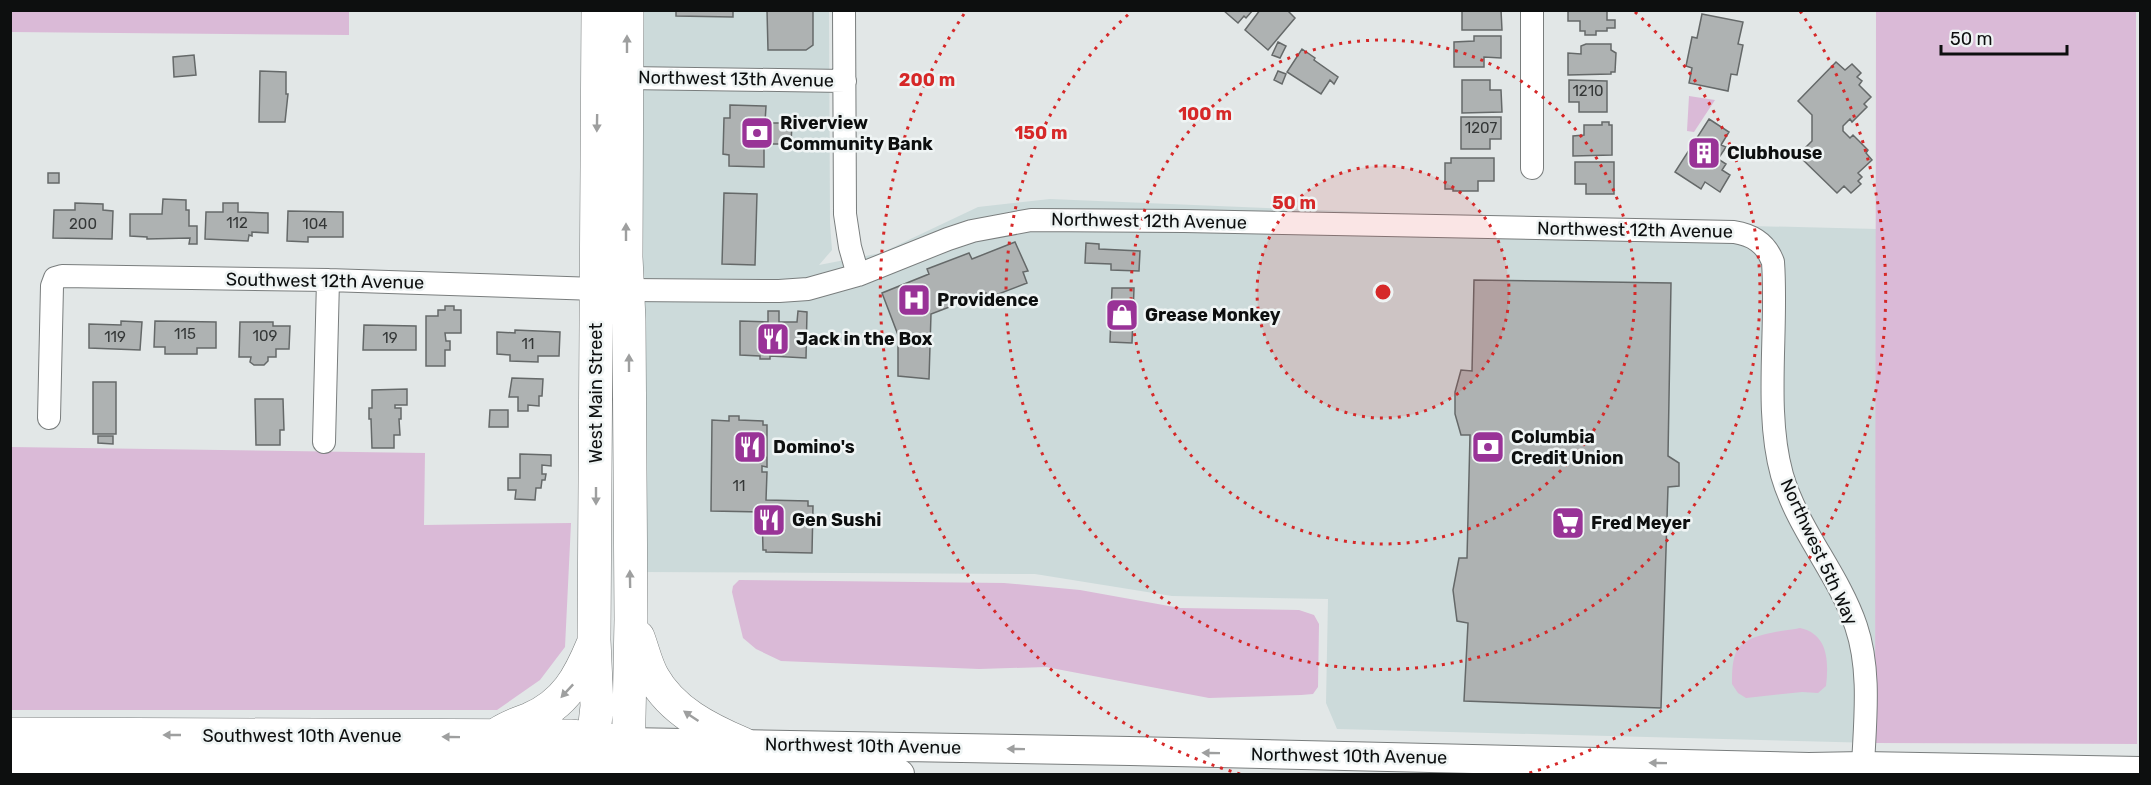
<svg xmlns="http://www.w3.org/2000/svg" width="2151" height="785" font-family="Rubik,sans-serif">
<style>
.built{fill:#ccdada}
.green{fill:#dabad7}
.building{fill:#aeb2b2;stroke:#656969;stroke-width:1.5}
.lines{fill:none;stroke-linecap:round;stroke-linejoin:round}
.minor-casing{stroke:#797d7d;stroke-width:24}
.major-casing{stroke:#797d7d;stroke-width:30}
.highway-casing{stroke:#797d7d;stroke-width:34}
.minor{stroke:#fff;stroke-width:22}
.major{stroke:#fff;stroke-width:28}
.highway{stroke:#fff;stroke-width:33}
.oneway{fill:#9e9f9f}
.ring{fill:none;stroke:#d62828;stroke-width:3;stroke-dasharray:3 6}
.labels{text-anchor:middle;stroke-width:5;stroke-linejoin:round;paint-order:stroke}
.number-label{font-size:15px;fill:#353838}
.street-label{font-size:18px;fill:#0d0f0f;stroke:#eff4f4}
.poi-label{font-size:18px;font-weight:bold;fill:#0d0f0f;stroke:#eff4f4;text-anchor:start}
.centre{fill:#d62828;stroke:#eff4f4;stroke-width:3}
.ring-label{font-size:18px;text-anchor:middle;font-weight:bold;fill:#d62828;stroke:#eff4f4;stroke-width:5;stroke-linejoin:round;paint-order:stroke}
</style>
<rect width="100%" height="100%" fill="#e2e7e7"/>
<path class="built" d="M640,11H829L830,223L832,250L819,265L881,253L978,207L1050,199L1629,223L1877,229L1875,743L1337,729L1326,703L1328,599L1172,596L1035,574L642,572Z"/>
<path class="green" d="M11,10L349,11V35L11,32Z
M1876,11H2136L2137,744L1875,743Z
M1689,96L1715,100L1694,132L1687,131Z
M11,447L425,453L424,525L571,523L565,647L540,680L497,710H11Z
M739,580L1004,583L1080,590L1180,608L1299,610L1314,615L1319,624L1318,687L1313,694L1301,695L1209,698L1046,667L979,669L781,661L756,649L743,638L732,592L733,586Z
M1800,628C1828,634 1829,661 1826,686L1818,693L1802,692L1746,698L1738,693L1732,684C1732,675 1732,664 1735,655C1742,633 1781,632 1800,628Z"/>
<path class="building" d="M676,10H733V17L676,16Z
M767,10H813V45L806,50H768Z
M1223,10H1253L1246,18L1244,16L1238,23Z
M1260,10H1287L1295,18L1268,50L1245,30Z
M1462,10H1501L1502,30H1462Z
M1568,10H1607V20H1615V28H1607V31H1596V35H1585V31H1580V21H1568Z
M1702,14L1743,22L1738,44L1743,45L1737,75L1731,74L1728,91L1689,83L1692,68L1686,66L1692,37L1697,38Z
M1474,36H1501V58L1484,57V67H1454V42L1474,41Z
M1278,42L1286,46L1280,58L1272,55Z
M1586,44H1611V50L1616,53L1615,72H1611V74L1568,75V53L1581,54V46Z
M1302,49L1315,58L1314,60L1338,77L1334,84L1330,80L1321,94L1287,72Z
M194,55L196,75L174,77L173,57Z
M1836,62L1845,70L1852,64L1861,73L1857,77L1862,81L1859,85L1871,97L1864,104L1867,107L1852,122L1850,119L1843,126V131L1850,138L1853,135L1868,150L1866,153L1872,160L1858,173L1862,177L1858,181L1861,184L1851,193L1844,186L1837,193L1798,155L1812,141V115L1798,101Z
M260,71L286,72V94H288L285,122H259Z
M1278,71L1286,74L1282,84L1274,80Z
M1462,80H1490V90H1501L1502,112L1462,113Z
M1569,80L1607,81V112H1579V102H1569Z
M730,105L766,106L765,123H792L791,144H764V167L729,166V155L723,154L724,118H730Z
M1461,117H1501V139H1490V149H1461Z
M1709,119L1729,132L1721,145L1726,147L1718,159L1726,164L1722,170L1730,175L1720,192L1705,182L1701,189L1675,172Z
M1602,122H1609V125H1612V155L1573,156V136L1584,135V125H1602Z
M1451,158H1494V181H1478V191H1453V189H1445V163H1451Z
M1575,162H1614V194H1586V184H1575Z
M48,173H59V183H48Z
M724,193L757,194L755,265L722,264Z
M163,199L186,200V210H189V226H197V244H189L190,238L147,239V237L130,236V214H162Z
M75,203L103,204V210L113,211L112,239L53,238L54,210H75Z
M223,203H238V212L268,213V233L252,232V236L249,235L248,241L205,239L206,212H223Z
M288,211L343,212V237H308V242L287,241Z
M1015,242L1028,271L1023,272L1027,283L988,298L986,293L931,314L929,379L898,376V335L882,293L929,274L927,269L969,253L972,259Z
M1086,243L1099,244V249L1140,251L1139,271L1111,270V264L1085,263Z
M1474,280L1671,283L1668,456L1679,463V486L1668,487L1661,708L1464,701L1468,623L1457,621L1453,590L1459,558H1467L1470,435H1461L1455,414V392L1461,370L1472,371Z
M1112,288H1134L1132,343L1110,342Z
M445,306H454V310H461V333H445L446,341H450V350H445V366H426V316H438V310H445Z
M768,311H779V322H797L798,311L807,312L806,358L770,356V359H760V356L740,355V321L768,322Z
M121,321L142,322L140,350L89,348V324L121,325Z
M155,321L216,322V348H197V354H165V347H154Z
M240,322H273V326H290L289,349H276V357H268V361L264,365H254L250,362L251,357H239Z
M364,325L416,326V350H363Z
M515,330L560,332L559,356H538V362L510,361V355L497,354V332L515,333Z
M512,378L543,379L542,396H539V406L528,405V411H518V397H509Z
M93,382H116V434H93Z
M407,389V405H395V408H401V419H399L400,435H394V448H372L371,419H369V408H372V390Z
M255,399H283L284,430H280V445H256Z
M490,410H508V427H489Z
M729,416H739V420L763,421V425H767V467L762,466V472H767L766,500L808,501V506H813L812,553L766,552V550H763L762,512L711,511L712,420L729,421Z
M98,436H113V444L98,443Z
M520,454L551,455V466L542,465V474H546L545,480H542L541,488H536L535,500L515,499L516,490H508V478H520Z"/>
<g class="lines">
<g class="minor-casing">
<path id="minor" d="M844,10L845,214L850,247L858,275
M627,78L845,81
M1532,168V10
M627,290L779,291L808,289L858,275L948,239L972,231L1031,220L1184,221L1734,232C1753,235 1766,243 1773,262C1778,329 1764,411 1782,475C1798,530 1838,573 1856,626C1871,670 1865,720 1863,766
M49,418L52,286L55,278L62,276L328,280L596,289
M324,442L328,280"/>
</g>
<g class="major-casing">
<path id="major" d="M628,742L1130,751L1809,767L1863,766L2140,771
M628,774V768L900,774"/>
</g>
<g class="highway-casing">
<path id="highway" d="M638,637C643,650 646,665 653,677C672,711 708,729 743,744
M499,733C510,726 519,723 530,719C565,704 579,678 593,644
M10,734L570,736L615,741
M10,763L628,768L631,619L629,320L626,257L627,10
M590,768L597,706L594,640L598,10"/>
</g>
<use href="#minor" class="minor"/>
<use href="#major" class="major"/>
<use href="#highway" class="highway"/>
</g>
<defs><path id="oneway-solid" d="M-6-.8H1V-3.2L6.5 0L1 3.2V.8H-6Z" transform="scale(1.5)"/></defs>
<g class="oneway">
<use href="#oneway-solid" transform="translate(627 44) rotate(-90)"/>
<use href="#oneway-solid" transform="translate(597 123) rotate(91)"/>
<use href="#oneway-solid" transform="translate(626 232) rotate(-90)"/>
<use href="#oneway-solid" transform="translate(629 363) rotate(-90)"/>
<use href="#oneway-solid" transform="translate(596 496) rotate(90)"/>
<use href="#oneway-solid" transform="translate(630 579) rotate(-91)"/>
<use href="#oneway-solid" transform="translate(567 691) rotate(133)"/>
<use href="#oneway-solid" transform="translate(691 716) rotate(-146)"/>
<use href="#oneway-solid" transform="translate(172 735) rotate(-180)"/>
<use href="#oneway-solid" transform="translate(451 737) rotate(-179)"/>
<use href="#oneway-solid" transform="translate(1016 749) rotate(-179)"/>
<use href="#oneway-solid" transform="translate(1211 753) rotate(-179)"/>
<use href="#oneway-solid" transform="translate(1658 763) rotate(-179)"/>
</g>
<circle cx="1383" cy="292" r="126" fill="#d62828" fill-opacity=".12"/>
<g class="ring">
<circle cx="1383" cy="292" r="126"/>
<circle cx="1383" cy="292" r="252"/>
<path d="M1635 12A377 377 0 1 1 1131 12"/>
<path d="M1240 774A503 503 0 0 1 966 11M1800 11A503 503 0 0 1 1526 774"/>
</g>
<defs>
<g id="bank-square" transform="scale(1.725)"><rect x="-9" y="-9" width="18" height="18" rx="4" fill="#993397" stroke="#eff4f4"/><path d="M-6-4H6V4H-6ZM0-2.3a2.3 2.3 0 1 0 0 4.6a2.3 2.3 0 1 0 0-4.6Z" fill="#fff"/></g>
<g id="building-square" transform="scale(1.725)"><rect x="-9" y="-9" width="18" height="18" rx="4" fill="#993397" stroke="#eff4f4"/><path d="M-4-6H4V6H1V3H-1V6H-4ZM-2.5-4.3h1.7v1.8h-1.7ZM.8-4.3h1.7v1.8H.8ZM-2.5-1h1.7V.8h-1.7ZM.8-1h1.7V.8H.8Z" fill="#fff"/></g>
<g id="hospital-square" transform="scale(1.725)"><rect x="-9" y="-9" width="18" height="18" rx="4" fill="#993397" stroke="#eff4f4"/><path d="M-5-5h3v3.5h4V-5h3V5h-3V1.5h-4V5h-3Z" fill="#fff"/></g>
<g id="shop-square" transform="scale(1.725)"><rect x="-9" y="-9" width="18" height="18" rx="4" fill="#993397" stroke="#eff4f4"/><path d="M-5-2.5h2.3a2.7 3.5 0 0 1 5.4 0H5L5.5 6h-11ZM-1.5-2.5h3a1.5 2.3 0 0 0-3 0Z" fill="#fff"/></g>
<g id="restaurant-square" transform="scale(1.725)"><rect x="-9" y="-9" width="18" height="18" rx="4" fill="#993397" stroke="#eff4f4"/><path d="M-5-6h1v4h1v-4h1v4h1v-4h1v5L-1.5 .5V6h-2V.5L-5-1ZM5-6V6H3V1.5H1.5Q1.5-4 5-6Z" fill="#fff"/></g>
<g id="supermarket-square" transform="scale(1.725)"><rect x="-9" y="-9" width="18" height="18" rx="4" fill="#993397" stroke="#eff4f4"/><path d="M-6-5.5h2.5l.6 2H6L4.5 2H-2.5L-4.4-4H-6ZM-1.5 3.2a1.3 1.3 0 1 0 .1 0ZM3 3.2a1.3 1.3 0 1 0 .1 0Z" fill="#fff"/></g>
</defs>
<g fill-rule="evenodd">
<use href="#bank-square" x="757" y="133"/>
<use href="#building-square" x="1704" y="153"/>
<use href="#hospital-square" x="914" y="300"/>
<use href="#shop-square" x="1122" y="315"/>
<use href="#restaurant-square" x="773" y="339"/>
<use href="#restaurant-square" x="750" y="447"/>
<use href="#bank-square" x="1488" y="447"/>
<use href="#restaurant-square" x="769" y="520"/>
<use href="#supermarket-square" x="1568" y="523"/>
</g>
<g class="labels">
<g class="number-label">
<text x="1588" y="96">1210</text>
<text x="1481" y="133">1207</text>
<text x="237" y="228">112</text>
<text x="83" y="229">200</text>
<text x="315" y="229">104</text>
<text x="185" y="339">115</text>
<text x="265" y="341">109</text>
<text x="115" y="342">119</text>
<text x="390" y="343">19</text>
<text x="528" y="349">11</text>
<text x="739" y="491">11</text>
</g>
<g class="street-label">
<text transform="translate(736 79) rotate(1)" y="6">Northwest 13th Avenue</text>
<text transform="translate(1149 221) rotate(1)" y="6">Northwest 12th Avenue</text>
<text transform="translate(1635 230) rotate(1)" y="6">Northwest 12th Avenue</text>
<text transform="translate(325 281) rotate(1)" y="6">Southwest 12th Avenue</text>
<text transform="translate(596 393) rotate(-90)" y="6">West Main Street</text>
<text transform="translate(1819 552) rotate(65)" y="6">Northwest 5th Way</text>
<text x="302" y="742">Southwest 10th Avenue</text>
<text transform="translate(863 746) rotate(1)" y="6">Northwest 10th Avenue</text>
<text transform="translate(1349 756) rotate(1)" y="6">Northwest 10th Avenue</text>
</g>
<g class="poi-label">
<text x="780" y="129">Riverview<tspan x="780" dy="21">Community Bank</tspan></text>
<text x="1727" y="159">Clubhouse</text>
<text x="937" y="306">Providence</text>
<text x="1145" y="321">Grease Monkey</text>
<text x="796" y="345">Jack in the Box</text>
<text x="1511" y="443">Columbia<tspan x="1511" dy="21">Credit Union</tspan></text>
<text x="773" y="453">Domino's</text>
<text x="792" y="526">Gen Sushi</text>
<text x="1591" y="529">Fred Meyer</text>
</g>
</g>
<circle cx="1383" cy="292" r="9" class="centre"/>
<g class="ring-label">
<text x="927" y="86">200 m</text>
<text x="1205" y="120">100 m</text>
<text x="1041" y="139">150 m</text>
<text x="1294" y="209">50 m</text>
</g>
<rect width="2151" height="785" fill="none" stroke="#0d0f0f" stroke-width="24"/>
<path d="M1941 45v9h126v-9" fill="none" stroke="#0d0f0f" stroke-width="3"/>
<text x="1950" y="45" font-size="18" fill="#0d0f0f" stroke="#eff4f4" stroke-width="4.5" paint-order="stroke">50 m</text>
</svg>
